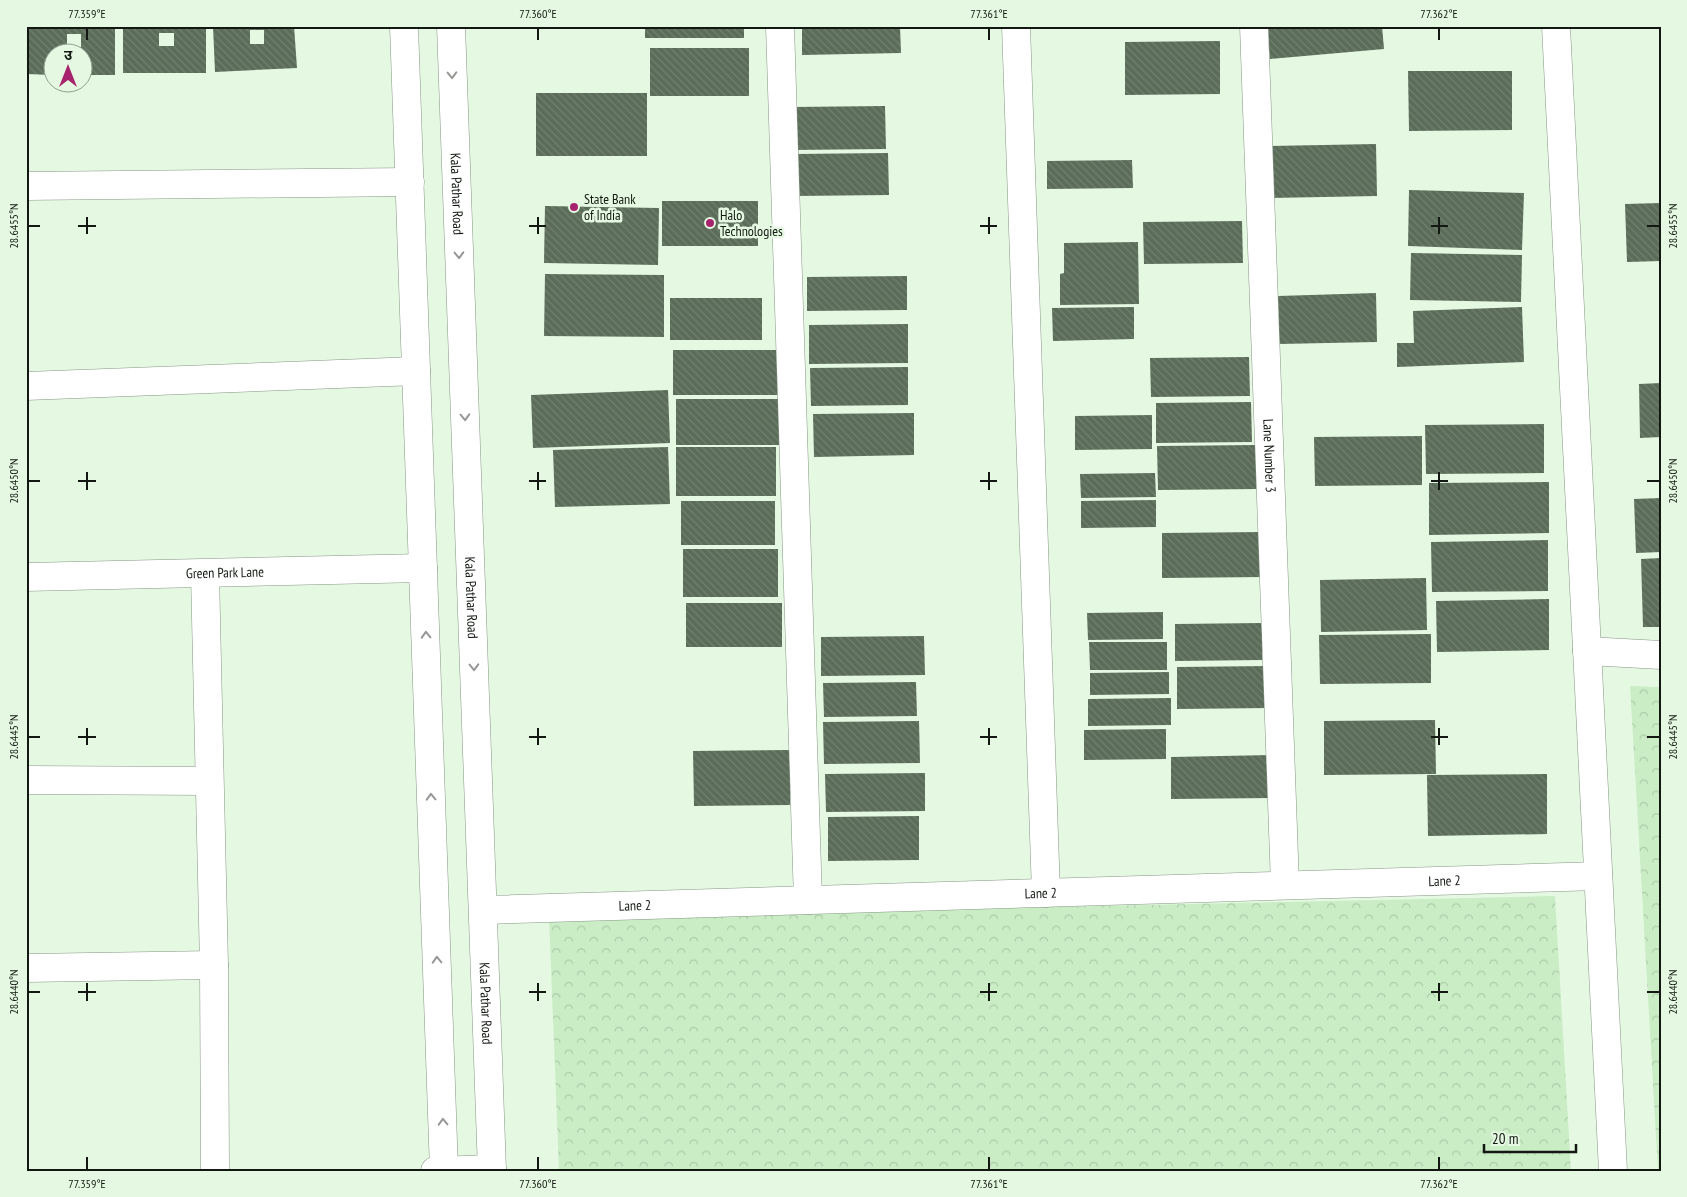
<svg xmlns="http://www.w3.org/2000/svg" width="1687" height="1197" font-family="'PT Sans Narrow','Noto Sans Devanagari',sans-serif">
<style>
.park{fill:url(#park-crowns)}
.building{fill:url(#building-back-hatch);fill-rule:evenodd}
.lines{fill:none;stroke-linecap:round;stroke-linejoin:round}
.minor-casing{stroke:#859783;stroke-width:29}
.minor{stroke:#fff;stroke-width:28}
.oneway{stroke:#959894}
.ticks{fill:none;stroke:#131912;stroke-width:2}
.poi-dot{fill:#a8236d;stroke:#e5f9e2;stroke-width:2}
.labels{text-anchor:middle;stroke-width:5;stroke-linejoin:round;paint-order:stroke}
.street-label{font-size:14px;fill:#131912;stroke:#e5f9e2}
.poi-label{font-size:14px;fill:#131912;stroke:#e5f9e2;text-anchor:start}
.neatline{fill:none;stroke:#131912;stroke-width:2}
.ticks-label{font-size:12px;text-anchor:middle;fill:#131912}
</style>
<defs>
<pattern id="park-crowns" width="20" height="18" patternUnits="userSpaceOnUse" patternTransform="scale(1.25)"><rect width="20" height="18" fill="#caedc6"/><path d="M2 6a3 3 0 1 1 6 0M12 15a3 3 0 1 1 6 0" fill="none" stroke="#adcba9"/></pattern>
<pattern id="building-back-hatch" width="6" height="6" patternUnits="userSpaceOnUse" patternTransform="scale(1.25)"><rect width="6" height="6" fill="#5b6c59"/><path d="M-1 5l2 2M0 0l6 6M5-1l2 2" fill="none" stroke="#728071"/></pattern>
</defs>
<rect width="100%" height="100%" fill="#e5f9e2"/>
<path class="park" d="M1630,686L1661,687V1171H1658Z
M1555,896L1571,1171H559L549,918Z"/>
<path class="building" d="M62,26L115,27V75H82V52H52V75L27,74L28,27L62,28ZM67,34H81V47H67Z
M153,26L206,27V73H123V28H153ZM159,33H174V46H159Z
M213,26H294L297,68L215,72ZM250,30H264V44H250Z
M645,26H744V38H645Z
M802,26H900L901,53L802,55Z
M1267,26H1382L1384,49L1270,59Z
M1220,41V94L1125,95V42Z
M650,48H749V96H650Z
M1408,71H1512V130L1409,131Z
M536,93H647V156H536Z
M885,106L886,149L792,150V107Z
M1376,144L1377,196L1267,198L1266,146Z
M888,153L889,195L795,196V154Z
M1132,160L1133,188L1047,189V161Z
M1409,190L1524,193L1522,250L1408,246Z
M662,201H758V246H662Z
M1661,203V261L1627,262L1625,204Z
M545,206L659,208L658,265L544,263Z
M1242,221L1243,263L1144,264L1143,222Z
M1138,242L1139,304L1060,305V274L1064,273V243Z
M1411,253L1522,255L1521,302L1410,300Z
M545,274L664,275V337L544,336Z
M907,276V310L807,311V277Z
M1376,293L1377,342L1279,344L1278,296Z
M670,298H762V340H670Z
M1134,307V339L1053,341L1052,308Z
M1522,307L1524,362L1397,367V343H1414L1413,311Z
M908,324V363L809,364V325Z
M673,350H778V395H673Z
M1249,357L1250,396L1151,397L1150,358Z
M908,367V405L811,406L810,368Z
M1661,383V437L1640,438L1639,384Z
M668,390L670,443L533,448L531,395Z
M676,399H782V445H676Z
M1251,402L1252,442L1156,443V403Z
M914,413V455L814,457L813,414Z
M1152,415V449L1075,450V416Z
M1544,424V473L1426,474L1425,425Z
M1422,436V485L1315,486L1314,437Z
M1256,445L1257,489L1158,490L1157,446Z
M668,447L670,504L555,507L553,450Z
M676,447H776V496H676Z
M1155,473L1156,497L1081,498L1080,474Z
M1549,482V533L1429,535V483Z
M1661,498V552L1636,553L1634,499Z
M1156,500V527L1081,528V501Z
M681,501H775V545H681Z
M1263,532L1264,577L1162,578V533Z
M1548,540V591L1432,592L1431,542Z
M683,549H778V597H683Z
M1661,558V627H1643L1641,559Z
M1426,578L1427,630L1321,632L1320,580Z
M1549,599V650L1437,652L1436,601Z
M686,603H782V647H686Z
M1163,612V639L1088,640L1087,613Z
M1262,623V660L1175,661V624Z
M1431,634V683L1320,684L1319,635Z
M924,636L925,675L821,676V637Z
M1089,642H1167V670H1090Z
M1269,666V708L1177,709V667Z
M1169,672V694L1090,695V673Z
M916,682L917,716L824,717L823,683Z
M1171,698V725L1088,726V699Z
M1435,720L1436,774L1324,775V721Z
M919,721L920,763L824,764L823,722Z
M1166,729V759L1084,760V730Z
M790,750V805L694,806L693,751Z
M1275,755L1276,798L1171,799V757Z
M925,773V811L826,812L825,774Z
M1547,774V834L1428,836L1427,775Z
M919,816V860L828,861V817Z"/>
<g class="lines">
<g class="minor-casing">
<g id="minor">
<path d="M404,26L444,1171"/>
<path id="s1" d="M451,26L492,1171"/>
<path d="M780,26L808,900"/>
<path d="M1016,26L1046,893"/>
<path id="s2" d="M1254,26L1285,885"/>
<path d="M1556,26L1613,1171"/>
<path d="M26,186L410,182"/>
<path d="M26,386L416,371"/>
<path d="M205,574L214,965L215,1171"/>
<path id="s3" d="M26,577L423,568"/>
<path d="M1587,651L1661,655"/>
<path d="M26,780L209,781"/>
<path id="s4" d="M483,910L1598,876"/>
<path d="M26,968L214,965"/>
<path d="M435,1171L492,1169"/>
</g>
</g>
<use href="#minor" class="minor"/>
</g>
<defs><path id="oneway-chevron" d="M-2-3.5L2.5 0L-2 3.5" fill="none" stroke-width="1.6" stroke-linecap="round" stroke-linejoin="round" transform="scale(1.25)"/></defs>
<g class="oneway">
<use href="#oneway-chevron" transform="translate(452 75) rotate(88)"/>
<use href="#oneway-chevron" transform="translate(459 255) rotate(88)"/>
<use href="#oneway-chevron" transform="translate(465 417) rotate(88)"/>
<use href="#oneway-chevron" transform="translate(426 635) rotate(-92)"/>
<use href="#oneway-chevron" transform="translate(474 667) rotate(88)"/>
<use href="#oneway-chevron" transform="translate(431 797) rotate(-92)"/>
<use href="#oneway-chevron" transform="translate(437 960) rotate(-92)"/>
<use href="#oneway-chevron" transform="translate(443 1122) rotate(-92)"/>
</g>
<path class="ticks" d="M87,28V40M538,28V40M989,28V40M1439,28V40M87,217V234M538,217V234M989,217V234M1439,217V234M28,226H40M78,226H96M529,226H546M980,226H997M1431,226H1448M1647,226H1660M87,472V490M538,472V490M989,472V490M1439,472V490M28,481H40M78,481H96M529,481H546M980,481H997M1431,481H1448M1647,481H1660M87,728V745M538,728V745M989,728V745M1439,728V745M28,737H40M78,737H96M529,737H546M980,737H997M1431,737H1448M1647,737H1660M87,983V1001M538,983V1001M989,983V1001M1439,983V1001M28,992H40M78,992H96M529,992H546M980,992H997M1431,992H1448M1647,992H1660M87,1157V1170M538,1157V1170M989,1157V1170M1439,1157V1170"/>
<g class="poi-dot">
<circle cx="574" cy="207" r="5"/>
<circle cx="710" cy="223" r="5"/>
</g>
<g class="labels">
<g class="street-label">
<text dy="5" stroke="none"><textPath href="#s1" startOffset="168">Kala Pathar Road</textPath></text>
<text dy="5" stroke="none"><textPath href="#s2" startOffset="430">Lane Number 3</textPath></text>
<text dy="5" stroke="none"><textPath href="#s3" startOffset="199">Green Park Lane</textPath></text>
<text dy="5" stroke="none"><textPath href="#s1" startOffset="572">Kala Pathar Road</textPath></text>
<text dy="5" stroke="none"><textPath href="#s4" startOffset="962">Lane 2</textPath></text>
<text dy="5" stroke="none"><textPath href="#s4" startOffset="558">Lane 2</textPath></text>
<text dy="5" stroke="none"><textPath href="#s4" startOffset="152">Lane 2</textPath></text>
<text dy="5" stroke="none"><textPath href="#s1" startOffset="978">Kala Pathar Road</textPath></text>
</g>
<g class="poi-label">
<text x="584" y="204">State Bank<tspan x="584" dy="16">of India</tspan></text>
<text x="720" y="220">Halo<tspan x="720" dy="16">Technologies</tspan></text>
</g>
</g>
<rect width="1687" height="1197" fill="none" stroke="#e5f9e2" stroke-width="55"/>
<g transform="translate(68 68)"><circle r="24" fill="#e5f9e2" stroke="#919f8f"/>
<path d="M0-4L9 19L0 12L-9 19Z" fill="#a8236d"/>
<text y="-8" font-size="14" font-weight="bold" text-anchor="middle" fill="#131912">उ</text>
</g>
<path d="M1484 1144v8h92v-8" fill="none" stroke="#131912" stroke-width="2.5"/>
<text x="1492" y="1144" font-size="15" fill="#131912" stroke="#e5f9e2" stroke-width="4" paint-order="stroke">20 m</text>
<rect x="28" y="28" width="1632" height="1142" class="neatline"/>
<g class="ticks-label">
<text x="87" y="18">77.359°E</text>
<text x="538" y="18">77.360°E</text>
<text x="989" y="18">77.361°E</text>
<text x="1439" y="18">77.362°E</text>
<text transform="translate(14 226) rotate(-90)" y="4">28.6455°N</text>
<text transform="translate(1673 226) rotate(-90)" y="4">28.6455°N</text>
<text transform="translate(14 481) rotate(-90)" y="4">28.6450°N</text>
<text transform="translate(1673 481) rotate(-90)" y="4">28.6450°N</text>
<text transform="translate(14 737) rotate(-90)" y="4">28.6445°N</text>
<text transform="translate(1673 737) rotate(-90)" y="4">28.6445°N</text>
<text transform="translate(14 992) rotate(-90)" y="4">28.6440°N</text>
<text transform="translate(1673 992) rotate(-90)" y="4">28.6440°N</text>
<text x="87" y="1188">77.359°E</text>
<text x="538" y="1188">77.360°E</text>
<text x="989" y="1188">77.361°E</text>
<text x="1439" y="1188">77.362°E</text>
</g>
</svg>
